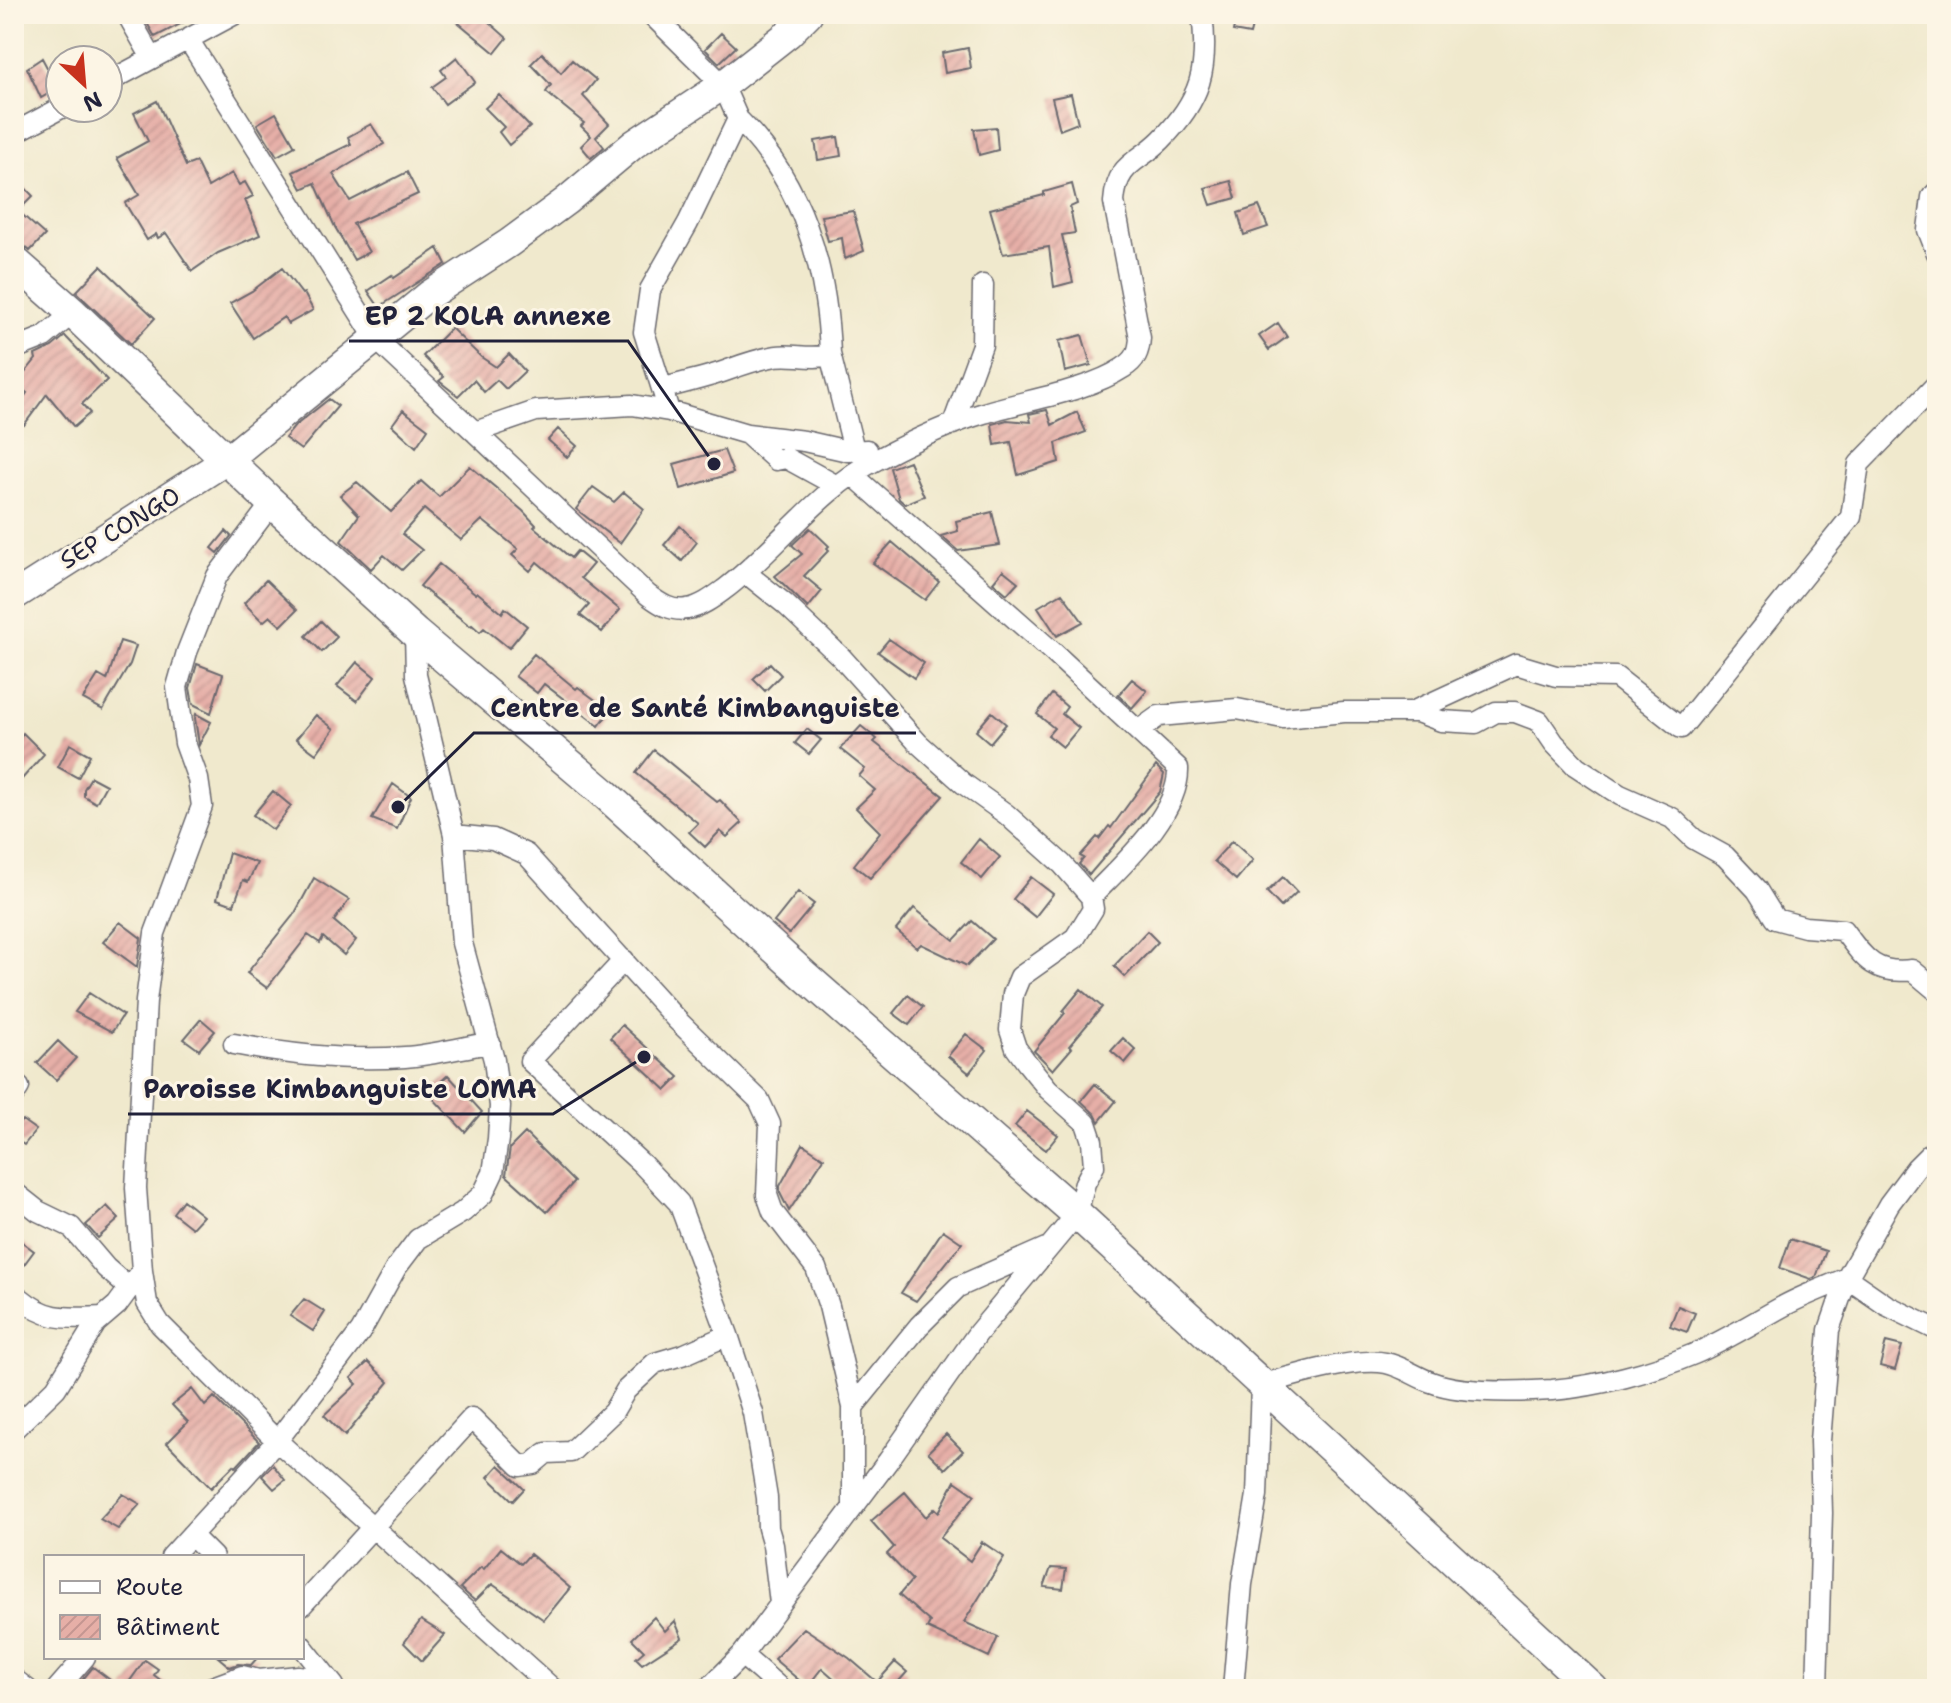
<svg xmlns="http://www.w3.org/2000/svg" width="1951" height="1703" font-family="'Shantell Sans',sans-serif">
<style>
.building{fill:url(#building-hatch)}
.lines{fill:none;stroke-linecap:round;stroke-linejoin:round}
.street-casing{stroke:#6a686e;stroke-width:23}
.secondary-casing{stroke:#6a686e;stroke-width:31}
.primary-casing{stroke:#6a686e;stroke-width:33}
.street{stroke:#fff;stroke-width:20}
.secondary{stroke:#fff;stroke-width:28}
.primary{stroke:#fff;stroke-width:30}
.labels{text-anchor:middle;stroke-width:6;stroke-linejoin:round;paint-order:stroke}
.street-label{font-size:24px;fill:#22223b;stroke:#fcf5e5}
.leader{fill:none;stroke:#22223b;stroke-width:3}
.callout-dot{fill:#22223b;stroke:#fcf5e5;stroke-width:3}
.callout-label{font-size:26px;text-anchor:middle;font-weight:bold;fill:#22223b;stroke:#fcf5e5;stroke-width:6;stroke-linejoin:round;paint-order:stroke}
</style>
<defs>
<pattern id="building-hatch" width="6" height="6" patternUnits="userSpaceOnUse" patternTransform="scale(2)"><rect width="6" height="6" fill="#e6afa7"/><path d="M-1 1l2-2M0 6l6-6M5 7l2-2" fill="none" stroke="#c59691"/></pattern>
</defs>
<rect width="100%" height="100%" fill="#fcf5e5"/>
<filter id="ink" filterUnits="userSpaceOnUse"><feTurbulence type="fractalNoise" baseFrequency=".0125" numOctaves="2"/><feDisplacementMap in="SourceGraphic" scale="16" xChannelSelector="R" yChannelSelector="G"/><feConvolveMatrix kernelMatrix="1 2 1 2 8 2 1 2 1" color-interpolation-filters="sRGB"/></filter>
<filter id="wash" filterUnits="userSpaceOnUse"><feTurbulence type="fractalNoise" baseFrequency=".006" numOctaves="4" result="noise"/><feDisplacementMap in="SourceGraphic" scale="32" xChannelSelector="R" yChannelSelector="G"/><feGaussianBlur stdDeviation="1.8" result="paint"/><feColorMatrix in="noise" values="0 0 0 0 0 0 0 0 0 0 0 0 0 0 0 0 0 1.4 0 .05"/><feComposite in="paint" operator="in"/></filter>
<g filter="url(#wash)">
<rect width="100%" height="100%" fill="#f0e9cd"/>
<g id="blocks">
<path class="building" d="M142,14H200L155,37Z
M448,14H480L507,38L495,53Z
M1237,14H1255L1250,34L1233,31Z
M721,33L736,47L719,63L705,49Z
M968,48L971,68L945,73L942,53Z
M542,53L561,73L572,60L596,80L583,96L609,124L596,137L604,147L591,158L581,146L591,136L581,126L584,123L546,92L551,85L531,64Z
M457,57L475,82L445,104L432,87L446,77L441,70Z
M42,58L58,88L41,98L27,68Z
M1071,94L1078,123L1060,130L1052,98Z
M499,95L530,127L509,145L499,132L504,127L485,108Z
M157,101L186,166L196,162L208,187L232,173L239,185L245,182L253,196L245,200L260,235L218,253L192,271L166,233L158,238L156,234L147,240L125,203L139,195L117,158L148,141L134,113Z
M276,113L295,146L277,156L257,124Z
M371,124L384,144L333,174L350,201L407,172L418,194L353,224L369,252L354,260L335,227L315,183L302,189L293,172L351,144L348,137Z
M996,127L998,150L979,155L974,129Z
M838,137L841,156L818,160L815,141Z
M14,176L33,196L18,211L45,235L30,251L14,237Z
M1231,181L1236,198L1211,205L1205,188Z
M1072,184L1077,204L1070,207L1075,233L1062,235L1073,282L1054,287L1049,247L1003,254L990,209L1044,195V192Z
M1259,206L1268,227L1244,235L1238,213Z
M853,211L864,251L845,259L842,238L828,241L821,216Z
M438,248L446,264L379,307L368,291L392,275L394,278Z
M101,266L155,318L131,344L76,292Z
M282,268L302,294L304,293L313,310L288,324L284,317L253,338L230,303L252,291Z
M1278,323L1287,337L1269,350L1259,336Z
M451,328L481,357L496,367L509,354L525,371L506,389L497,380L484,392L474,380L458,396L439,381L444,377L423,356Z
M1082,335L1091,365L1065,372L1059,341Z
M65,336L107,380L82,404L90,413L74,427L47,394L24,425L14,418V411L27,393L16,384L36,359L35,355L52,347Z
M329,399L338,406L301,450L285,438L295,426Z
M403,410L428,429L416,447L392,425Z
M1047,410L1052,425L1077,412L1086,432L1056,443L1059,462L1018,475L1011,442L995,445L992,424L1007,420L1031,422L1029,414Z
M558,429L577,446L567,457L548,440Z
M724,450L733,473L681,489L674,464Z
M909,461L924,496L905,504L899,499L890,468Z
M470,466L523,511L536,525L534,527L571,558L577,551L593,564L581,578L620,610L602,632L580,615L589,605L537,562L530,571L512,555L518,549L482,520L461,540L424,509L402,534L422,550L402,570L384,555L371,569L341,541L359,515L340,495L357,482L391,512L421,481L439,497Z
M593,487L614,502L624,492L644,509L620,543L576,509Z
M992,512L1000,545L958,551L941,536L958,531L956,521Z
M680,526L697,542L682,561L664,545Z
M810,528L829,546L827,548L829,550L804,576L822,591L808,608L775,576L802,554L792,545Z
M226,531L231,536L218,553L212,548Z
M892,542L939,582L925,600L873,563Z
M439,564L476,594L477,592L502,613L505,608L527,626L509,648L484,628L480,632L472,625L470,626L420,586Z
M1003,570L1018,582L1007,594L993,582Z
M266,580L297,610L281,626L270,616L263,622L244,603Z
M1062,593L1083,622L1057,636L1038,607Z
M321,621L337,637L322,652L306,636Z
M889,639L924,663L914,678L878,652Z
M120,641L136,646L130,664L103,710L83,699L98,675L107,680Z
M534,654L576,689L578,687L610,711L599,726L544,684L537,693L515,676Z
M357,662L375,677L357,701L337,686Z
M770,663L781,675L765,691L753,679Z
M197,664L223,674L211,713L193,704L190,688Z
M1132,679L1147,691L1132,708L1118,695Z
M1052,694L1067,707L1062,714L1079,728L1063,747L1048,735L1054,728L1037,714Z
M992,712L1006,724L990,743L976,731Z
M196,714L211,722L199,745L195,718Z
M316,715L334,729L316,754L296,739Z
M861,726L877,739L874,742L943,796L870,878L854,865L880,832L856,808L875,790L859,776L865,769L840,749Z
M807,729L821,740L809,754L795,743Z
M23,733L44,754L14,788V744Z
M70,744L90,755L78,778L58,767Z
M654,750L717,802L720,800L742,823L727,837L720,831L705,847L689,832L698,823L636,773Z
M1156,766L1164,774L1160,792L1089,875L1079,864L1084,858L1080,856L1097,837L1099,839L1109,826L1111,828Z
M91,777L106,785L96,803L84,796V789Z
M393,784L411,797L397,829L372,819Z
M273,791L291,806L273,830L253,815Z
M979,839L1000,857L982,879L961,862Z
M1232,841L1253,860L1236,880L1214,861Z
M229,853L257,863L248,882L243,880L234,905L217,899Z
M1031,877L1053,894L1035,917L1013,899Z
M1283,877L1297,892L1281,907L1267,892Z
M314,878L349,900L334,921L356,940L344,955L323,937L320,943L308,935L267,988L247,973L295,913Z
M798,892L814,904L789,934L774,922Z
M914,908L954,940L972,921L993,939L967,966L921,944L917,948L896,930Z
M120,922L141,938L137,967L103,942Z
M1147,931L1158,942L1125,977L1114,966Z
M1081,989L1102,1007L1069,1046L1072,1048L1053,1070L1034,1051L1065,1013L1063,1011Z
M89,993L123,1015L112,1032L75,1012Z
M908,995L923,1007L909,1025L893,1013Z
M201,1019L215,1031L199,1050L184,1039Z
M622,1025L679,1077L666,1090L610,1038Z
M966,1034L987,1050L969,1073L948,1056Z
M1123,1038L1136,1050L1125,1063L1111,1051Z
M58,1041L76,1058L56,1080L37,1063Z
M448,1075L482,1112L465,1132L428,1093Z
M1095,1084L1116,1101L1099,1122L1095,1114L1081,1101Z
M1027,1111L1058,1135L1046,1150L1015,1126Z
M22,1120L36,1130L24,1145L14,1138V1131Z
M525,1133L574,1182L547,1212L506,1175L510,1148Z
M803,1144L824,1158L789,1211L780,1193V1186Z
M183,1200L203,1216L192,1228L173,1213Z
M107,1206L119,1219L98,1238L86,1225Z
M943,1230L962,1243L916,1301L901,1293Z
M14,1236L34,1251L14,1278Z
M1790,1239L1826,1251L1816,1277L1811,1279L1780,1268Z
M304,1299L325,1312L313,1331L290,1316Z
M1678,1306L1695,1313L1687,1332L1670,1326Z
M1886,1342L1902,1346L1895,1370L1880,1366Z
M368,1362L389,1382L345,1436L324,1415L357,1384L351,1378Z
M192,1389L205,1406L214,1397L259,1442L236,1467L234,1465L211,1488L167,1443L188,1422L172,1405Z
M946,1434L963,1451L945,1469L928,1452Z
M273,1465L285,1480L274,1489L262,1476Z
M499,1465L524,1489L513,1501L488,1477Z
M955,1481L975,1495L940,1538L970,1561L982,1542L1004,1557L964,1622L998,1637L989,1657L927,1628L930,1622L899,1595L912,1580L887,1554L894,1547L871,1521L905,1492L926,1517L935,1508L939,1512Z
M123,1494L140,1504L118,1529L100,1519Z
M501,1548L521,1564L530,1554L570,1588L544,1620L492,1584L475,1601L460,1588L481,1567L484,1569Z
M1051,1568L1066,1569L1063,1589L1044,1587Z
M654,1617L665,1631L675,1621L682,1638L642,1664L636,1658L644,1651L632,1639Z
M421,1620L445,1635L422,1661L404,1643Z
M804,1628L849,1658L877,1682L895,1662L907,1672L892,1689H846L822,1668L807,1687L774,1659Z
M218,1657H258L251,1665L238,1664L230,1667Z
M145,1660L158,1669L154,1675L172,1689H124Z
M93,1667L122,1689H86L79,1684Z"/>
</g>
</g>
<g filter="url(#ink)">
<use href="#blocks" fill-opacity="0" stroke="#6a686e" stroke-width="2"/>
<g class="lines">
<g class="street-casing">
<path id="street" d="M127,14L152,58
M651,14L723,85L738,119L688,223L650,290L644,332L669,411L747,434L776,460L786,458L837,486
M188,39L376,339L648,595C660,604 672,612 687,609C701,607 714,597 725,589C778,549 818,489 878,459C912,441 947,424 984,413C1026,400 1088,391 1123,368C1136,360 1139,352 1140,338L1114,202C1117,162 1137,164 1161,140C1201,100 1209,69 1202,14
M108,82L235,14
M738,119C802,181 827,267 830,354
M14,133L61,108
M1937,192L1932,197L1928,230L1937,253
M14,349L44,337L73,313
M662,389C684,382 707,378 728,370C744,364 759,359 776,356C794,353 813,361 830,354L854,450
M953,424L982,345L983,285
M475,432L536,411L632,405L669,411
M747,434L804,441L848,451L867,450
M853,475L1054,653L1178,768C1180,814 1121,866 1091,897
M272,503L217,576L187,652L177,687L185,743L198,779L202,806L155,933L146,1001L136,1188L142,1271L147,1303L160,1324L277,1441L553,1689
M1412,712L1516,664L1556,676L1616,677L1681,728L1851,517L1859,464L1937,384
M1138,731L1159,716L1237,709L1283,718L1344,712H1417L1441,721L1476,723L1496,712H1515L1539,721L1554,743L1576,766L1620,795L1672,818L1694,839L1725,856L1757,890L1775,919L1805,927L1843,930C1864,958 1874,975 1912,970L1937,991
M454,835L493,839L526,854L676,1019L759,1100L770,1124L767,1195L773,1212L816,1268L829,1306L853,1407V1507
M234,1044C290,1055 348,1061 405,1057C433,1055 462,1047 490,1043
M14,1095L19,1087
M14,1192L38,1211L71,1227L106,1268L130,1289
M1847,1278L1886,1305L1937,1330
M14,1299L20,1298C49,1322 67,1318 103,1317
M728,1335L753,1413L767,1498L768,1528L773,1545L780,1603
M853,1407L919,1326L958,1287L1046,1248
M14,1429L56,1388L96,1323L117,1305L142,1271
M191,1535L213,1557
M171,1557L277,1441L361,1331L396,1268L418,1239L463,1212L483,1194L493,1173L498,1139L500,1106L494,1060L462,943L454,835L416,675L415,633
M302,1605L472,1418L520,1466L533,1464L546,1453L571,1452L613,1412L626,1390L655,1363L685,1354L728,1335L679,1203L642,1164L530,1061L624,960
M302,1646L334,1686
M742,1655L781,1689
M14,1679L27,1689
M57,1689L85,1657
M207,1689L242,1676L259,1680L298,1676L330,1681
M708,1689L742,1655L888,1461L978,1333L1077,1214L1085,1183L1094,1166L1092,1141L1086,1123L1048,1089L1027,1063L1016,1048L1010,1030L1013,994L1020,977L1075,938L1093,909L1091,897L1062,864L1006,814L964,784L918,743L841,657L785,604L746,573
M1233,1689L1242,1584L1257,1495L1261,1385C1292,1376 1355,1357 1386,1363C1402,1366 1416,1377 1431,1382C1462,1394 1519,1392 1552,1390C1599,1386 1651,1372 1694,1354C1724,1341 1751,1324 1780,1308C1801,1296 1824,1288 1847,1278
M1817,1689L1822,1513L1820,1441L1829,1330L1847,1278L1889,1204L1916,1168L1937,1147"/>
</g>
<g class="secondary-casing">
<path id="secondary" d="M14,596L227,460L429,295L509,243L566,201L634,144L723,85L788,34L808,14"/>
</g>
<g class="primary-casing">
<path id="primary" d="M14,261L73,313L272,503L415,633L604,793L805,976L1077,1214L1593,1689"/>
</g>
<use href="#street" class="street"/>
<use href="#secondary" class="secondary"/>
<use href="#primary" class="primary"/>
</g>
</g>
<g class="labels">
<g class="street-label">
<text transform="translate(120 528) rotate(-31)" y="8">SEP CONGO</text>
</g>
</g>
<path class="leader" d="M714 464L628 341H349M398 807L474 733H916M644 1057L553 1114H128"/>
<g class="callout-dot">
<circle cx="714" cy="464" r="8"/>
<circle cx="398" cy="807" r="8"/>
<circle cx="644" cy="1057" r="8"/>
</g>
<g class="callout-label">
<text x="488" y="325">EP 2 KOLA annexe</text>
<text x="695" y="717">Centre de Santé Kimbanguiste</text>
<text x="340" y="1098">Paroisse Kimbanguiste LOMA</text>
</g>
<rect width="1951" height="1703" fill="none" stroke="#fcf5e5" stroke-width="48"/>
<rect x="44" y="1555" width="260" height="104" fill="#fcf5e5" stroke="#a5a1a1" stroke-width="2"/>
<rect x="60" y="1581" width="40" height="12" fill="#ffffff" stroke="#a5a1a1" stroke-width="2"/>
<text x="116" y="1595" font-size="24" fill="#22223b">Route</text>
<rect x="60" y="1615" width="40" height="24" fill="url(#building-hatch)" stroke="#a5a1a1" stroke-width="2"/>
<text x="116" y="1635" font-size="24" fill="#22223b">Bâtiment</text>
<g transform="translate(84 84) rotate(154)"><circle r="38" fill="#fcf5e5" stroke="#a5a1a1" stroke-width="2"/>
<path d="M0-6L14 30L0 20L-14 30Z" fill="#c8321e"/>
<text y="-12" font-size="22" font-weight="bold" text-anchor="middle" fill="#22223b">N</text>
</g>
</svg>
